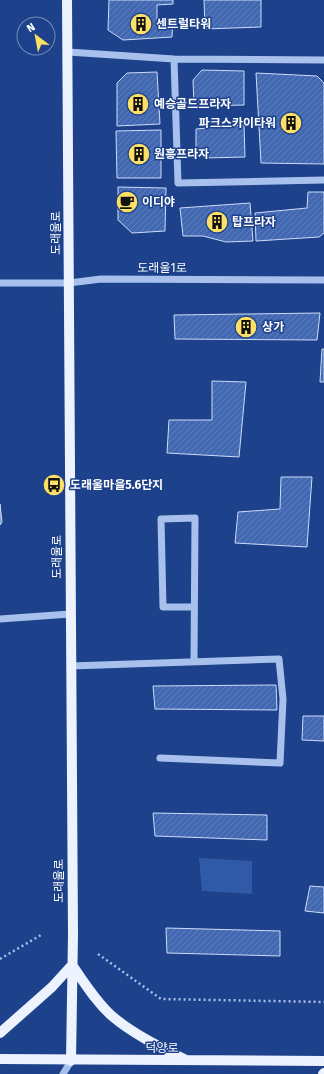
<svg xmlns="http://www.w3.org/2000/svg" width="324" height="1074" font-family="'Fira Sans','Noto Sans KR',sans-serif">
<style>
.grass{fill:#3059a8}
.building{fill:url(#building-hatch);stroke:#cddcf9}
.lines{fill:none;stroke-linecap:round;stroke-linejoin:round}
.path{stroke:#a8c0ec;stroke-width:2.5;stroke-dasharray:2 3;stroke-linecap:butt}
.minor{stroke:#a8c0ec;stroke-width:7}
.major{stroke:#edf2ff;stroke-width:10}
.labels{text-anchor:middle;stroke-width:3;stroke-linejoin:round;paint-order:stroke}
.poi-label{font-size:12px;font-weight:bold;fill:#fff;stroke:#1d418a;text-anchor:start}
.street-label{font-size:12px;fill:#fff;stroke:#1d418a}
</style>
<defs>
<pattern id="building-hatch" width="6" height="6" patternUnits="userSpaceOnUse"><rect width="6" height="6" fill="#4168b1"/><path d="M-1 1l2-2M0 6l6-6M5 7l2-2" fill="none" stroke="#5e7fbd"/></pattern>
</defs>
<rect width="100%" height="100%" fill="#1d418a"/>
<path class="grass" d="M199,858L252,861V894L202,891Z"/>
<path class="building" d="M109,0H173V4L157,5V19H173L172,37L123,40L108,30Z
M204,0H261V27L205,29Z
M202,70L244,71V105L194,106L193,80Z
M157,72L160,124L117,126V83L127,73Z
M256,73L317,76L324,83V164L261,163Z
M244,125L245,157L204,158L196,149V129Z
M161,130V178H117L116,131Z
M118,187L166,188L165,231L132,233L118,220Z
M308,192H324V233L319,237L256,241L255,213L307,208Z
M250,203L253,241L226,242L203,236H183L180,208Z
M320,313L317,340L175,339L174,315Z
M322,349H324V382H320Z
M212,381L246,382L239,457L167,453L169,420H212Z
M281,477H312L307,547L235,543L238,512L280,509Z
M0,504L2,522L0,525Z
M276,685L277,710L155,709L153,686Z
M303,716H324V741L302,740Z
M153,813L267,815V840L155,836Z
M310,886L324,887V913L305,911Z
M166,928L280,931V956L167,953Z"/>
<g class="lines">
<path class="path" d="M98,954L161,999L324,1002
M0,959L41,935"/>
<path class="minor" d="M68,52L174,59L324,60
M174,59L178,183L324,180
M0,283H69L101,279L324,280
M194,607H163L161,519L195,518L194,662
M0,619L70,614
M71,666L279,659L283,699L280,763L160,758
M63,1074L71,1061"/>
<path class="major" d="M67,0L73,935L71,1061
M0,1033L52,987L72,965C84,982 96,1002 112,1016C133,1034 160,1047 186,1060
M0,1059L324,1061
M323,1074L324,1073"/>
</g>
<defs>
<g id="building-disc" transform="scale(1.15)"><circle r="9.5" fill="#fce066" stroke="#1d418a"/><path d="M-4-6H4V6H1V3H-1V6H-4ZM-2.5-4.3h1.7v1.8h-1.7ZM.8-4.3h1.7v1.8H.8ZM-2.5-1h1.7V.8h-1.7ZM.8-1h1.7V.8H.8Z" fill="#111"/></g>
<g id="cafe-disc" transform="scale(1.15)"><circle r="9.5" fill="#fce066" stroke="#1d418a"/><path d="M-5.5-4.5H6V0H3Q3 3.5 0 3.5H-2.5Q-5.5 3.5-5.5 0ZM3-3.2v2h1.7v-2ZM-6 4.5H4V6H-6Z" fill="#111"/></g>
<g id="bus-disc" transform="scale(1.15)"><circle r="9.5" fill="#fce066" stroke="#1d418a"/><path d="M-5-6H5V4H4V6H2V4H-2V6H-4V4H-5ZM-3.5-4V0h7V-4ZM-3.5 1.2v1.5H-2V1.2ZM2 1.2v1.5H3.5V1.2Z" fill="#111"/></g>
</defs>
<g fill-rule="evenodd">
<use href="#building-disc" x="141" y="24"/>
<use href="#building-disc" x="138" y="104"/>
<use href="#building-disc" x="291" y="123"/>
<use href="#building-disc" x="139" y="154"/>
<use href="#cafe-disc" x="127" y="202"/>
<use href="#building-disc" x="217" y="222"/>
<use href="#building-disc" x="246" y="327"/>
<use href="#bus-disc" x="54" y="485"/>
</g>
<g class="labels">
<g class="poi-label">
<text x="156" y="28">센트럴타워</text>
<text x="154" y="108">예승골드프라자</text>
<text x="276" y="127" text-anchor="end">파크스카이타워</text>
<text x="154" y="158">원흥프라자</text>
<text x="142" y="206">이디야</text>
<text x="232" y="226">탑프라자</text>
<text x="262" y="331">상가</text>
<text x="70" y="489">도래울마을5.6단지</text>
</g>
<g class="street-label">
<text transform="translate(56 233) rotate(-90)" y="4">도래울로</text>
<text x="162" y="272">도래울1로</text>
<text transform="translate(57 557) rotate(-90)" y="4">도래울로</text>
<text transform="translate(59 881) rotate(-90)" y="4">도래울로</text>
<text x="162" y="1052">덕양로</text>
</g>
</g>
<g transform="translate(36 36) rotate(328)"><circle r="19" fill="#1d418a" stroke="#778db9"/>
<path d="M0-3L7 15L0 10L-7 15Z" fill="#fce066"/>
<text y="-6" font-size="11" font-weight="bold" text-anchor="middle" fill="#ffffff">N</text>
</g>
</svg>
